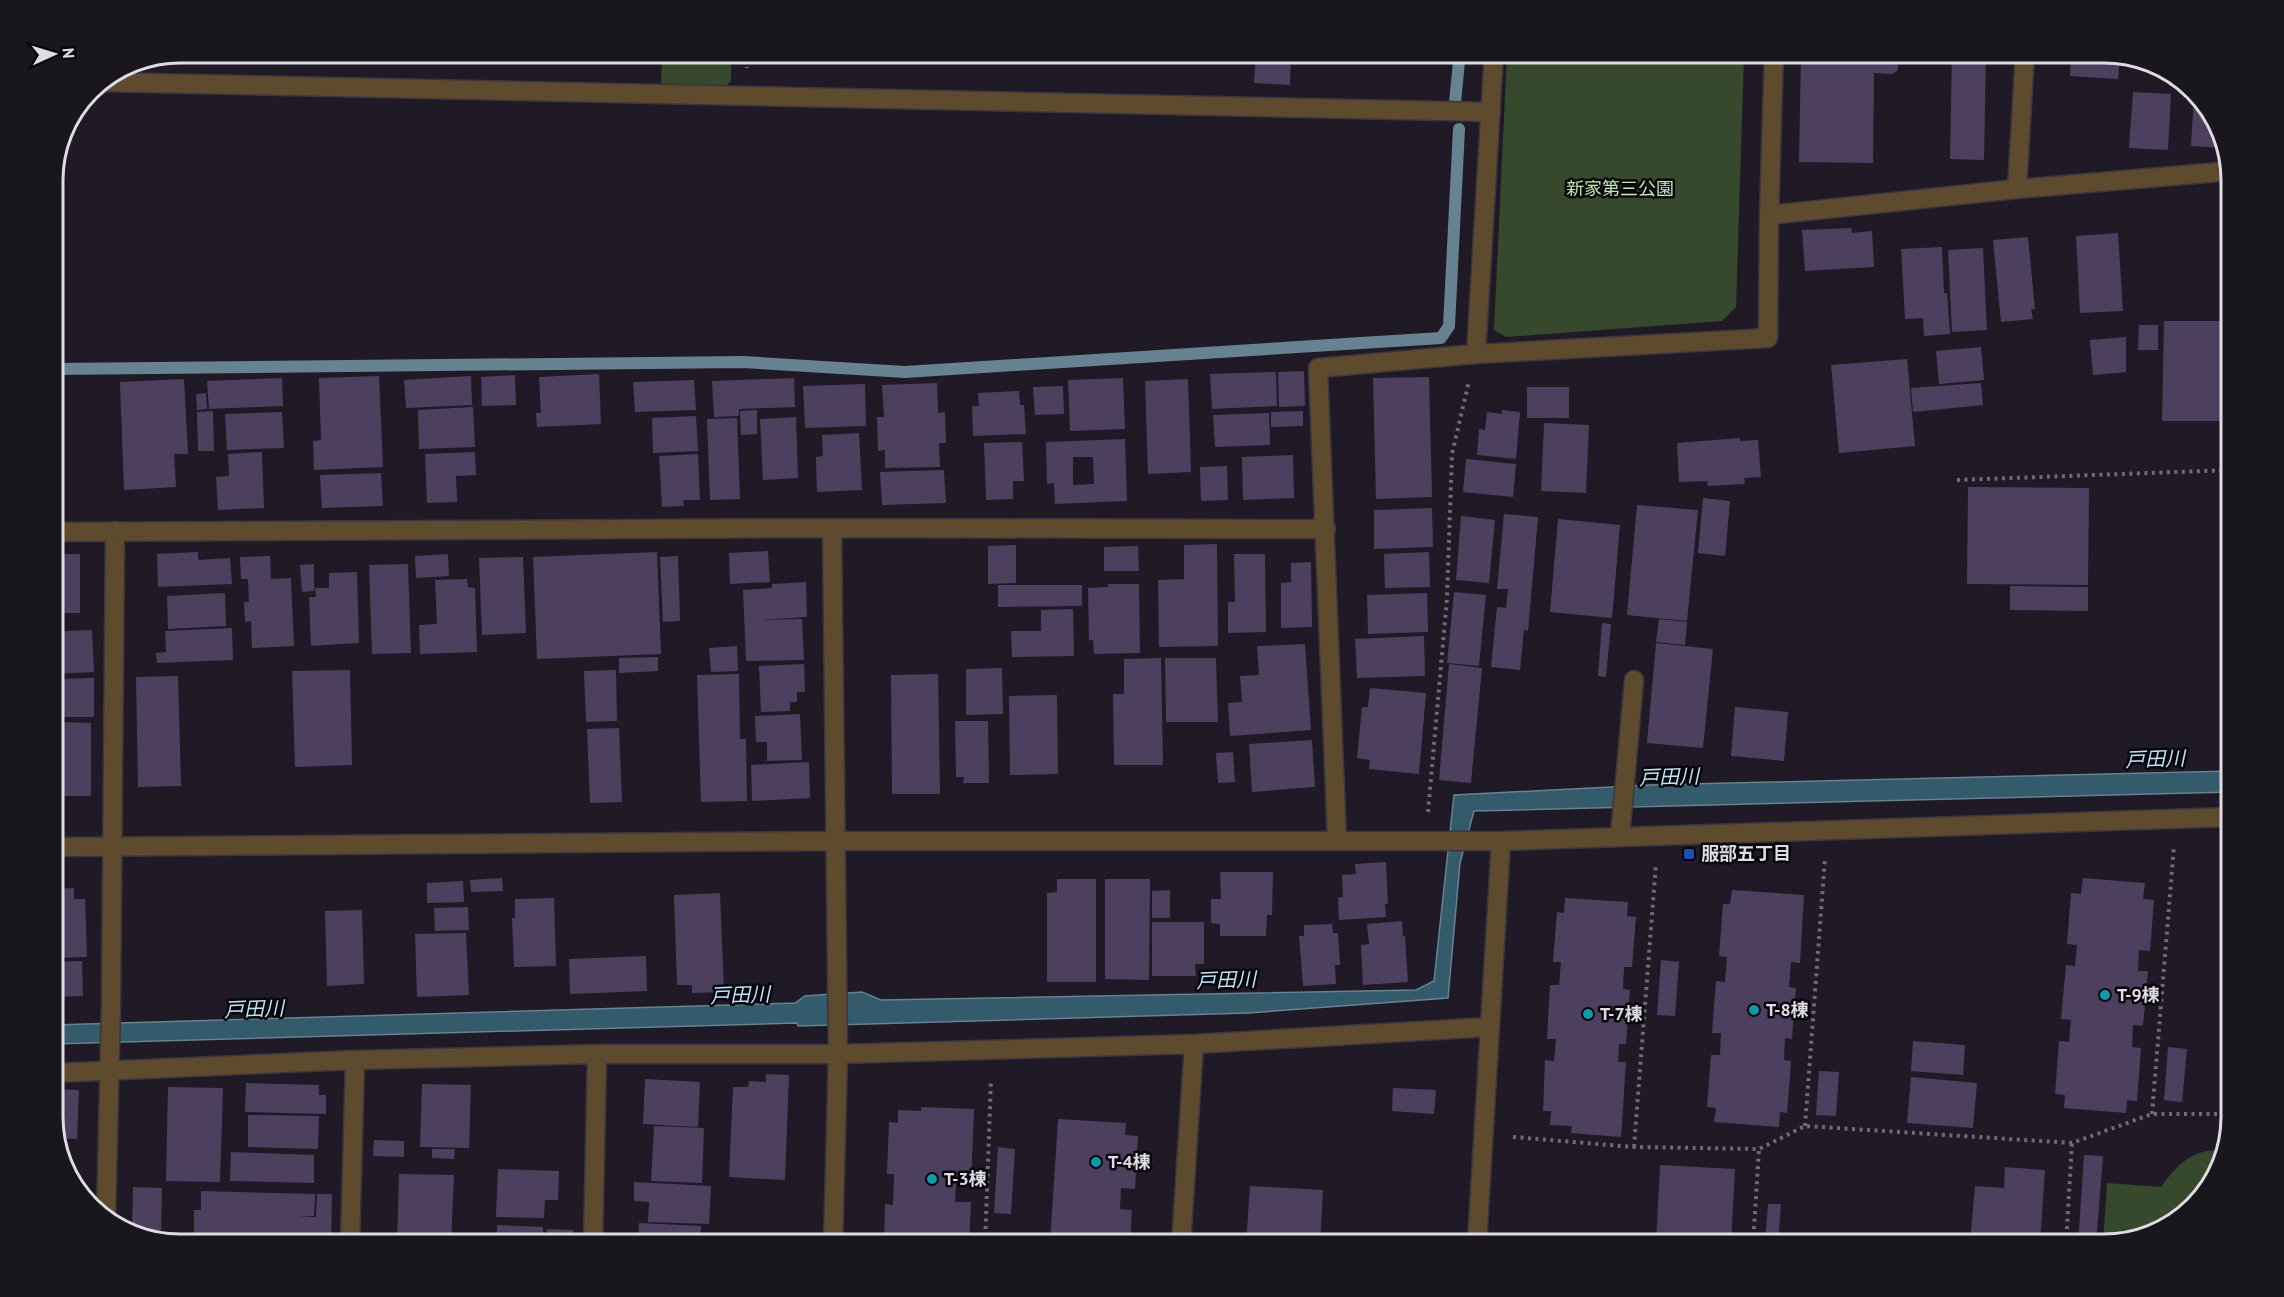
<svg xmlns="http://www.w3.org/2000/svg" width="2284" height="1297" font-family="'PT Sans','Noto Sans JP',sans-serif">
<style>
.green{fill:#36492d}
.water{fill:#335b6c;stroke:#678290;stroke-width:1.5}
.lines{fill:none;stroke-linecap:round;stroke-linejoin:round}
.stream{stroke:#678290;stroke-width:12}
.building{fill:#4d405f;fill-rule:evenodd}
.minor-casing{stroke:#3a3541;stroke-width:21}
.path{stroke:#706c76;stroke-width:4;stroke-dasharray:3 4.5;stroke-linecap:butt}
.minor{stroke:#5e4b2e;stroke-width:18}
.transit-dot{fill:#1a4fb4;stroke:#08060b;stroke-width:2}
.culture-dot{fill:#0f9aa8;stroke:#08060b;stroke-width:2}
.labels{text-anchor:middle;stroke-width:5;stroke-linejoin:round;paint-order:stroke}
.park-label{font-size:18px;fill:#c0e6af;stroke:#08060b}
.poi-label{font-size:18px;font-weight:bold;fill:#dfdce4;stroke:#08060b;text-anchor:start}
.water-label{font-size:20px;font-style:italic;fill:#bbe4f7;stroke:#08060b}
.rim{fill:none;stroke:#dfdce4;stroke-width:3}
</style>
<rect width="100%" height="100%" fill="#1f1a26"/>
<path class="green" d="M1510,52H1742L1744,55L1736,307L1722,321L1506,337L1494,330L1507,54Z
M662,53H731V81L722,90L661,88Z
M2223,1150L2215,1180L2168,1227L2103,1244L2107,1183L2161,1187C2178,1164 2192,1149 2223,1150Z"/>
<path class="water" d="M2231,771V792L1474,811L1460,863L1448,998L1248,1013L798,1026L797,1023L53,1044V1025L795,1003L805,996L862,992L881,1000L1416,990L1434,981L1454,795L1649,785Z"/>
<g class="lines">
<path class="stream" d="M1455,102L1460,52
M53,369L743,362L905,372L1441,338L1449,326L1459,129"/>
</g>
<path class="building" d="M1256,52H1291L1290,85L1254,83Z
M1801,52H1875L1892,54L1898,59V70L1892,74L1874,73L1873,163L1799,162Z
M1952,52H1986L1984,160L1950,159Z
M2071,52H2104L2120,57L2118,79L2070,76Z
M2133,92L2171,94L2168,150L2129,148Z
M2194,96L2214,116L2224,148L2191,146Z
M1851,228L1852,233L1872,231L1874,267L1805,271L1802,230Z
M2118,233L2123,311L2080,313L2076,236Z
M2028,237L2035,309H2031L2033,319L2001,322L1993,240Z
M1942,247L1944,293H1947L1950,334L1924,336L1923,318L1905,319L1901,249Z
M1983,248L1987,330L1952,332L1948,250Z
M2164,321H2223L2222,421H2162Z
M2139,325H2158V350H2138Z
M2126,337V372L2093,375L2090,340Z
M1981,347L1984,380L1939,384L1936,351Z
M1907,359L1915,446L1839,453L1831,365Z
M1304,371L1305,406L1279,407L1278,372Z
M1276,372L1277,406L1212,409L1210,374Z
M599,374L601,424L537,427L536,413H541L539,377Z
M515,375L516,405L482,406L481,377Z
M379,376L383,467L314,470L313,441L321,440L319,378Z
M471,376L472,405L406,408L404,380Z
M1429,377L1432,497L1376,499L1373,378Z
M282,378L283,406L209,409L207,381Z
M794,378L795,407L739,409V416L714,417L712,381Z
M1123,378L1125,429L1070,431L1068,380Z
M184,379L188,454H174L176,487L124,490L120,382Z
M1188,379L1191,472L1148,474L1145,381Z
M694,380L696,410L635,412L633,382Z
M937,383L938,413L945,412L946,443H939L940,467L885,468V450L878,451L877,417H884L882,385Z
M1981,383L1983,405L1913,412L1911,388Z
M865,384L866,426L805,428L803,386Z
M1063,386L1064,414L1035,415L1033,387Z
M1527,387H1569V418H1527Z
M1019,391L1020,405H1024L1026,434L973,436L972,406H979L978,393Z
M206,393L207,409L197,410L196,394Z
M473,407L475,447L419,449L418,410Z
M757,410V434L741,435L740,411Z
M1502,410L1520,412L1516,459L1477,455L1479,429L1485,430L1487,412L1502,414Z
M213,411L214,451H198L197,412Z
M1303,411V426L1271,427V412Z
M282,412L284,448L227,450L225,414Z
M1269,413L1270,445L1215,447L1213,415Z
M696,416L698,451L653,453L652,418Z
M796,417L798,478L763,480L760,419Z
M737,418L740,499L710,500L707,419Z
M1544,423L1589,425L1586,493L1541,491Z
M859,433L862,490L817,492L816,457L823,456L822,435Z
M1740,438V441L1758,440L1761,477L1744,478L1745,484L1708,486L1707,481L1679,482L1677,443Z
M1125,439L1127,501L1055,504L1054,483L1047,484L1046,442ZM1073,457H1093L1094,484L1073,485Z
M1022,442L1024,481H1013V499L986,500L984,443Z
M262,452L264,508L218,510L216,477L229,476L228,454Z
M475,452L476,475L456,476L457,502L427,503L425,454Z
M698,454L700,500H683L684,506L662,507L659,456Z
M1293,455L1294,498L1243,500L1242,457Z
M1466,459L1516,464L1513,497L1463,492Z
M1227,466L1228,500L1201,501L1200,467Z
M944,470L946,503L882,505L880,472Z
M381,473L383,506L322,508L320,475Z
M1968,487L2089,488L2088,585L1967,584Z
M1703,498L1730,501L1725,556L1698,553Z
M1637,505L1698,510L1687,621L1627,615Z
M1432,508L1433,547L1374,549V510Z
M1504,514L1538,517L1528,631L1524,630L1520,670L1491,667L1497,607L1506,608L1508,589H1497Z
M1461,516L1495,520L1489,583L1456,580Z
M1558,519L1620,525L1612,618L1550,612Z
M1217,544L1218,646L1159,647L1158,580L1184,579V545Z
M1016,545V583L988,584V546Z
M1138,546L1139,571H1104V547Z
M768,551L770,582L730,584L729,553Z
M198,552V560L230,558L232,584L158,587L157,554Z
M657,552L661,654L537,659L533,557Z
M1429,552L1430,587L1385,588L1384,554Z
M53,554H80V613H53Z
M448,554L449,576L416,578L415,556Z
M1234,554H1265L1266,632L1228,633V602H1235Z
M270,556L271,579L291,578L294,646L252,648L251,621L245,622L244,602H249L248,579H241L240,557Z
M678,556L680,621L663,622L660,557Z
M523,557L526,633L482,635L479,558Z
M1311,562L1312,627L1281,628V583L1291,582V563Z
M314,564V591L302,592L300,565Z
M408,564L411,653L372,654L369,565Z
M357,572L359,643L311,646L309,597H316L315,588H329V573Z
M467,579L468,587L475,588L477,652L420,654L419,625L437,624L435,580Z
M806,582L807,617L759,620L802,619L804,660L746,661L743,590L772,588V584Z
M1108,584H1139L1140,653L1094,654L1093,640H1089L1088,588L1108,587Z
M998,585H1082V606L998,607Z
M2010,586L2088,587V611L2010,610Z
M1454,592L1486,595L1479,666L1447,663Z
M225,593L226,626L168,629L167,596Z
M1427,593L1428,632L1368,634L1367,595Z
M1073,609L1074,656L1012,657L1011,631H1041V610Z
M1659,619L1687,622L1685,645L1656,642Z
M1602,623L1611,624L1606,677L1598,676Z
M232,628L233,660L157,663L156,653L166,652L165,631Z
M92,630L94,672L53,674V635H61V631Z
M1424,636L1425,676L1357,678L1355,639Z
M1656,643L1713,649L1703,748L1647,743Z
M1305,644L1311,730L1230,736L1228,703L1242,702L1240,676L1259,675L1257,646Z
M737,646L738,671L711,672L709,648Z
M658,657V671L619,673V658Z
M1161,658L1163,765H1114L1113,694H1124V659Z
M1165,658H1216L1218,722H1166Z
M804,664L805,692H797V702H790V711L761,712L759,666Z
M1449,664L1482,668L1471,783L1439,780Z
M1002,668L1003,714L966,715V669Z
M350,670L352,765L295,767L292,671Z
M616,670L617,721L586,722L584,671Z
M739,674L740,739H746L747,801L701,802L697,675Z
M938,674L940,794H892L891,675Z
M178,676L181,786L138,787L136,677Z
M94,678V717H53V679Z
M1370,688L1426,693L1419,774L1369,769L1370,760L1357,758L1362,707H1368Z
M1057,695L1058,774L1010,775L1009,696Z
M1735,707L1788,712L1784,761L1731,756Z
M800,714L802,760L767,761V742H756L755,716Z
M955,721H988L989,783H963L964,777H956Z
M59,722L91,723V796H53V751H59Z
M619,728L622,802L590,803L587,729Z
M1312,740L1315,787L1252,792L1249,744Z
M1233,752L1235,782L1218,783L1216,753Z
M809,762L810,798L752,801L751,765Z
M1386,862L1388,904H1385L1386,917L1339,920L1338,898L1343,897L1342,875L1356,874L1355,864Z
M1220,872H1273L1272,915H1267L1266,936H1220V924L1211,923V899H1221Z
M502,878L503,891L471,892L470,880Z
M2083,878L2145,883L2143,899L2154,900L2150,951L2139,950L2138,971H2148L2143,1026L2133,1025L2132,1047L2141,1048L2137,1101L2127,1100L2126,1113L2064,1108L2065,1095L2055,1094L2059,1041L2069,1042L2071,1020L2061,1019L2066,965L2075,966L2077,945L2067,944L2071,893L2081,894Z
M1057,879H1096V982H1047V893L1057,892Z
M1105,879H1150L1149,980L1105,979Z
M463,881L464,902L427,903V883Z
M74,888V899H85L87,957L53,958V889Z
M1170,890V918H1152V891Z
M1732,890L1804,895L1800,963L1791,962L1789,987L1796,988L1792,1039L1785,1038L1784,1060L1791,1061L1787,1113L1780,1112L1779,1127L1714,1122L1716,1108L1707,1107L1711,1055H1720L1721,1033H1712L1716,981L1725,982L1727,957L1719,956L1723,904H1730Z
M720,893L724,992L692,993V985H677L674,895Z
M554,898L556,966L514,967L512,918H515V899Z
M1565,898L1628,902L1627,916L1636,917L1632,967H1624L1623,989L1630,990L1626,1044H1619L1618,1062H1626L1621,1137L1571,1133L1572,1126L1550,1125L1551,1111H1543L1545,1060L1554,1061L1556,1039H1547L1550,985H1559L1561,962H1553L1557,912L1564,913Z
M468,907L469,930L435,931L434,908Z
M362,910L364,984L327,986L325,911Z
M1402,921L1403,936H1405L1408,982L1363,985L1361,945L1369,944L1367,924Z
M1152,922H1204V964H1195L1196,976H1152Z
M1332,924L1333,933H1338L1340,965H1335L1336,984L1303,986L1299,936H1304V925Z
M466,933L469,995L417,997L415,934Z
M646,956L647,991L570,994L569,959Z
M1661,960L1679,962L1675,1016L1657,1015Z
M82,961L83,996L53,997V962Z
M1913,1041L1965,1045L1963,1075L1911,1071Z
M2168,1047L2187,1049L2182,1102L2164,1100Z
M1819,1071L1839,1072L1836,1116L1816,1115Z
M766,1074L789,1075L785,1180L729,1177L733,1087H748L749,1081L766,1082Z
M1911,1077L1977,1083L1973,1128L1907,1123Z
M645,1079L700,1082L698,1127L643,1124Z
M246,1083L319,1085V1095H326V1114L245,1112Z
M422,1084L471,1085L469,1148L420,1147Z
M168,1087L223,1088L220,1182L166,1181Z
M1393,1088L1436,1090L1434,1114L1392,1111Z
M53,1089L79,1090L77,1139L57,1138L53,1125Z
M921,1107L974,1109L971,1184H956L955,1202H971L969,1244H884L885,1204L893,1205L894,1174H887L889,1122L898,1123V1110L921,1111Z
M248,1115L319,1116L318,1149L248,1147Z
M1058,1119L1126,1123L1125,1135L1138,1136L1135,1189L1121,1188L1120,1209L1132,1210L1130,1244H1050Z
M654,1126L704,1128L702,1183L651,1181Z
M374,1140L404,1141V1157L373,1156Z
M998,1147L1015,1149L1011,1214L994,1213Z
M432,1149H455L454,1159L432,1158Z
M231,1152L314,1155V1183L230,1181Z
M2084,1155L2103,1156L2096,1244H2078Z
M1660,1165L1735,1169L1731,1244H1656Z
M2005,1167L2045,1170L2040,1244H1970L1975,1186L2004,1188Z
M498,1169L559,1171L558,1200H545L544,1218L496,1217Z
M2215,1169H2218L2215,1180L2208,1187L2206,1183L2209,1174Z
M399,1174L454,1175L451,1244H397Z
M634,1182L711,1186L709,1224L648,1222L649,1202L634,1201Z
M1250,1186L1323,1190L1320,1244H1246Z
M133,1187L162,1188L161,1239L132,1232Z
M201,1191L315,1194L314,1216L297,1217H316L317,1194H332L331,1244H194V1210H201Z
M1768,1204H1781L1778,1244H1765Z
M639,1223L701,1226L700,1242H704L703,1244H638Z
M497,1225L543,1227V1244H497Z
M547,1229L573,1230L572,1244H546Z"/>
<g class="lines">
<g class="minor-casing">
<path id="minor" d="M102,82L1491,112
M2017,189L2025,52
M1769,215L2017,189L2231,171
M1476,354L1494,52
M832,528L838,1054L833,1244
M53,532L832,528L1326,529
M1620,837L1634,680
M1337,841L1318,368L1476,354L1768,338L1769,215L1774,52
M53,847L835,841H1501L2231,817
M53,1073L355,1060L597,1054H838L1194,1044L1490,1027
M106,1217L111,1005L115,531
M350,1244L355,1060
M593,1244L597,1054
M1181,1244L1194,1044
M1477,1244L1501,841"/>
</g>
<path class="path" d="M747,52V68
M1957,480L2231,470
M1428,812L1447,598L1452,454L1469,381
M2152,1114L2174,846
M1805,1126L1825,858
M1513,1137L1634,1147L1759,1149L1805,1126L2072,1143L2152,1114H2231
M1634,1147L1656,863
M985,1244L991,1079
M1753,1244L1759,1149
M2066,1244L2072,1143"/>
<use href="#minor" class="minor"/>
</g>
<rect class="transit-dot" x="1683" y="848" width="12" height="12" rx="3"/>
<g class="culture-dot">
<circle cx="2105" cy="995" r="6"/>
<circle cx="1754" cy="1010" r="6"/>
<circle cx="1588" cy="1014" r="6"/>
<circle cx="1096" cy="1162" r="6"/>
<circle cx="932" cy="1179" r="6"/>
</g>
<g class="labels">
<g class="park-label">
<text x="1620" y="195">新家第三公園</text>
</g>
<g class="poi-label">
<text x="1701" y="860">服部五丁目</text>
<text x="2117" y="1001">T-9棟</text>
<text x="1766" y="1016">T-8棟</text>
<text x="1600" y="1020">T-7棟</text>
<text x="1108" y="1168">T-4棟</text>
<text x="944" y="1185">T-3棟</text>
</g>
<g class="water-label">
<text transform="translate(2155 759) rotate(-2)" y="7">戸田川</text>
<text transform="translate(1669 777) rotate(-2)" y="7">戸田川</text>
<text transform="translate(1226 980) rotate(-2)" y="7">戸田川</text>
<text transform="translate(740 995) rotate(-2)" y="7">戸田川</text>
<text transform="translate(254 1009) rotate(-2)" y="7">戸田川</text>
</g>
</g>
<path d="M0 0H2284V1297H0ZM180 63H2104A117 117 0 0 1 2221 180V1117A117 117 0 0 1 2104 1234H180A117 117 0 0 1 63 1117V180A117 117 0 0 1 180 63Z" fill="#19171c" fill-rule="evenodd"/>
<path class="rim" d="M180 63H2104A117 117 0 0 1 2221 180V1117A117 117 0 0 1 2104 1234H180A117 117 0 0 1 63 1117V180A117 117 0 0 1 180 63Z"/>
<g transform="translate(54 54) rotate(86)" stroke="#08060b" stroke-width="4.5" paint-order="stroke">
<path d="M0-4.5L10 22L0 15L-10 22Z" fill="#dfdce4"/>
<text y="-9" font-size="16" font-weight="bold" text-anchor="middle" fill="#dfdce4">N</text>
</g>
</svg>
